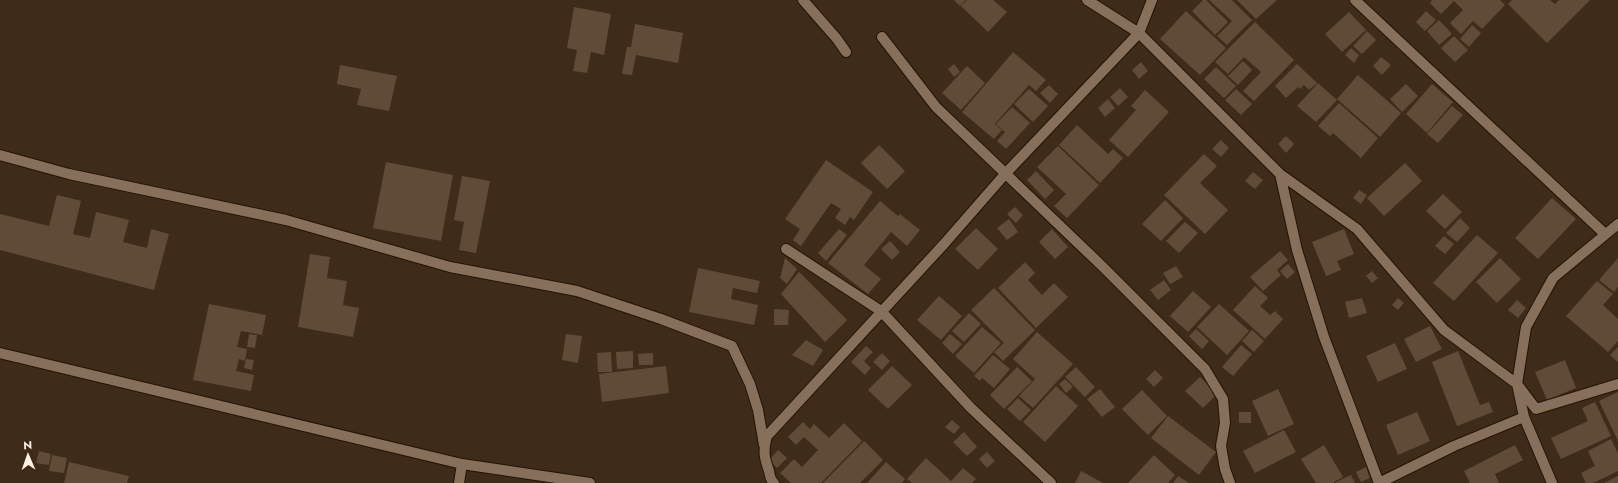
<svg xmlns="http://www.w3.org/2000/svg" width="1618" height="483" font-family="Jost,sans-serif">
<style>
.building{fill:#604b38}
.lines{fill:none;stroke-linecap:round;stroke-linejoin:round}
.minor-casing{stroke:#241303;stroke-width:12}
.minor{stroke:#866f5b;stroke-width:10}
</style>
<rect width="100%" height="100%" fill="#3e2b19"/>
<path class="building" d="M954,0H966L960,6Z
M967,0H993L1007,12L988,32L961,6Z
M1203,0H1206L1228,22L1215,35L1192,11Z
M1209,0H1232L1252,20L1227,45L1217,36L1232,21Z
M1237,0H1277L1256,19Z
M1432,0H1500L1505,5L1482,29L1473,21L1461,34L1450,23L1463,10L1454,1L1441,14L1430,3Z
M1512,0H1550L1555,4L1559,0H1590L1547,43L1508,4Z
M574,7L611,14L604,55L591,52L587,73L573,71L577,50L567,48Z
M1186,11L1226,48L1200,75L1160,39Z
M1426,11L1436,20L1425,31L1416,22Z
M1349,12L1366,30L1342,52L1325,34Z
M1439,20L1452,34L1439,45L1427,31Z
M1255,22L1294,60L1254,101L1243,91L1261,72L1244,57L1228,74L1215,62Z
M635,24L683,33L678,63L636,55L632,75L622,74L627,47H631Z
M1472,25L1481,33L1469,47L1460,39Z
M1367,31L1376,40L1362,54L1353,46Z
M1454,36L1468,50L1455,62L1441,48Z
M1351,48L1359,55L1354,63L1345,55Z
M1013,52L1046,80L1036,91L1029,85L995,124L1002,130L994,139L962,112Z
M1381,57L1391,65L1382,75L1373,66Z
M1243,61L1252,70L1238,85L1228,76Z
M1141,62L1148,71L1139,79L1132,70Z
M954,64L960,72L954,77L948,69Z
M1297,64L1317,83L1309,90L1304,85L1300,89L1298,87L1286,98L1275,86Z
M340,65L397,76L389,111L357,105L361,89L337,84Z
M967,66L985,83L961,110L942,93Z
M1216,67L1236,86L1224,98L1204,79Z
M1358,75L1401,113L1380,137L1337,99Z
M1318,83L1337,100L1316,122L1297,106Z
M1406,84L1418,96L1402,112L1390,99Z
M1432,84L1453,102L1427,133L1406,114Z
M1049,85L1058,94L1050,103L1040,93Z
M1120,88L1128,97L1118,106L1110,97Z
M1029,89L1048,106L1033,122L1014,104Z
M1236,89L1252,104L1241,115L1225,100Z
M1145,90L1169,112L1128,157L1109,140L1136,110L1131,106Z
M1108,99L1115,108L1105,117L1098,108Z
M1339,103L1378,138L1361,158L1333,133L1330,136L1318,126Z
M1452,106L1463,115L1438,143L1427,134Z
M1012,107L1030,123L1006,149L997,141L1005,132L996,124Z
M1077,125L1108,154L1113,149L1123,158L1100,183L1059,145Z
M1286,136L1294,144L1286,153L1278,144Z
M1221,140L1229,148L1221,157L1212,149Z
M879,145L905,171L887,189L861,163Z
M1058,146L1099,185L1067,218L1054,206L1066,194L1037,167Z
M1204,154L1217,166L1200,183L1228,210L1205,234L1164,195Z
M826,160L873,192L854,220L850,217L845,225L835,218L841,209L831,203L801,246L793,240L800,229L785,219Z
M386,162L453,175L441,241L373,228Z
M1405,163L1422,181L1384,216L1367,198Z
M1036,171L1054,190L1045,199L1027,180Z
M1253,172L1263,180L1255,189L1245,181Z
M462,176L490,181L476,253L459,250L464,222L454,220Z
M1359,190L1367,195L1361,204L1353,198Z
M1443,194L1462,212L1445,229L1426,211Z
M57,195L81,201L73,234L90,238L96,212L129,220L123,242L147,248L151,229L169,234L154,290L0,250V214L49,226Z
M1552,198L1576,219L1538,259L1515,238Z
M1165,200L1183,218L1161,241L1142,224Z
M880,201L898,216L900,214L920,230L907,246L891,232L864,265L881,279L868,294L828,263Z
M1015,207L1023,215L1016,223L1007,214Z
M1460,218L1470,228L1457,242L1446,233Z
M1009,219L1018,232L1007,240L997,228Z
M1185,222L1198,233L1179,253L1166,241Z
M976,228L998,249L978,270L955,249Z
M839,229L847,235L826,261L818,253Z
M1052,229L1068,247L1055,259L1039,242Z
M1344,229L1354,254L1337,261L1341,270L1326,276L1312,242Z
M1477,235L1498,253L1454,301L1433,283Z
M1444,236L1454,244L1445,254L1435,246Z
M890,241L900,252L892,260L881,249Z
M1280,251L1288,260L1277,270L1281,275L1263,291L1250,277Z
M310,254L330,257L327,278L347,281L343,305L359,308L353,337L298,327Z
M785,258L797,269L787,284L780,278Z
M1500,258L1521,279L1497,303L1476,282Z
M1618,258V287L1614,292L1599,280Z
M1025,262L1035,273L1028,280L1042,295L1054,283L1068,297L1036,328L998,288Z
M1288,264L1295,272L1287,279L1280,271Z
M1176,266L1183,277L1170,284L1163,273Z
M698,268L760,281L757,293L733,288L731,299L758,305L754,325L689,312Z
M1372,271L1378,278L1372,283L1366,276Z
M799,272L847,320L825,342L781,294Z
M1164,280L1171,290L1158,300L1150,290Z
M1597,281L1613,294L1603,305L1618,319V341L1608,352L1566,316Z
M1255,286L1268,298L1260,306L1270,315L1275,311L1283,319L1265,339L1233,310Z
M994,288L1035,330L1003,361L994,352L1004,343L971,310Z
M1193,291L1211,307L1188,332L1170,316Z
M939,296L962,316L941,340L917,320Z
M1362,298L1367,313L1349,318L1345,302Z
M1398,298L1404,303L1398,310L1392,305Z
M1517,300L1526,308L1518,318L1508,310Z
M209,304L266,315L262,335L241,331L237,347L247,349L245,361L239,359L236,371L254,375L251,391L193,380Z
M1219,304L1249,331L1227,355L1197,327Z
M774,309L789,310L788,325H774Z
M969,313L981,324L964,342L952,331Z
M1430,326L1442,349L1416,362L1404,339Z
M982,327L1001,343L974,373L955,356Z
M1196,329L1209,341L1202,349L1189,336Z
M1252,330L1264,341L1254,352L1242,341Z
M1037,332L1073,364L1033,408L1019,396L1035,379L1013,359Z
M249,334L257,335L255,348L247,347Z
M566,334L582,336L578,363L562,360Z
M950,334L962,344L953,354L942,343Z
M806,340L823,350L813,366L792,355Z
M1395,343L1407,369L1378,382L1366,356Z
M1241,345L1252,354L1233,376L1222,367Z
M866,346L873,352L864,361L871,368L865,375L851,362Z
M1618,347V362L1610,355Z
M633,351V368L617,369L616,352Z
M1458,351L1480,405L1489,402L1493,412L1457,426L1432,362Z
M611,352L612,372H598L597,353Z
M653,353V365H639L638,354Z
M882,353L890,361L882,370L873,362Z
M993,355L1010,369L994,388L982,378L980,381L974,376Z
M246,359L254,360L252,370L244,368Z
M1565,360L1576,388L1547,400L1535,372Z
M666,366L669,393L602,402L599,374Z
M892,366L912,385L888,409L868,390Z
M1017,367L1032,381L1004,409L990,395Z
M1076,367L1095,387L1085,397L1065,377Z
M1155,370L1163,378L1154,387L1146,379Z
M1200,377L1217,394L1203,408L1185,391Z
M1065,379L1073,387L1066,393L1059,384Z
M1056,386L1078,406L1045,442L1023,422Z
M1100,389L1115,407L1102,417L1087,399Z
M1278,389L1294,424L1268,436L1252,401Z
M1142,390L1167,416L1148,435L1122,409Z
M1618,392V441L1599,401Z
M1018,398L1031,410L1020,421L1007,409Z
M1595,402L1611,436L1561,459L1551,438L1588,421L1582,408Z
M1239,412H1251V423H1239Z
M1417,412L1430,441L1398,455L1386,425Z
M1168,416L1216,452L1199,475L1151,438Z
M952,420L960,427L954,434L945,427Z
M803,422L810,429L814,424L829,438L844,423L862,441L821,483H791L780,473L794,459L802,467L818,450L804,437L796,445L788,437Z
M1284,430L1296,452L1255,473L1243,451Z
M964,432L977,447L967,456L953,442Z
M1611,439L1618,453V471L1593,483H1586L1581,473L1595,466L1588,451Z
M864,441L883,460L860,483H823Z
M1324,445L1343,477L1334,482V483H1316L1301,459Z
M1515,445L1523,460L1495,474L1499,483H1470L1464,471Z
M778,450L787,458L777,468L769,460Z
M39,451L51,454L49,465L36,463Z
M987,452L995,461L987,468L979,459Z
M52,455L67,458L64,473L49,471Z
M1154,455L1175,475L1168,483H1128Z
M926,458L951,481L963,468L976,479L972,483H912L907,479Z
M69,462L129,476L127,483H64Z
M886,462L905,479L902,483H867Z
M1366,467L1370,478L1361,482L1356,472Z
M1081,471L1103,483H1075Z
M1351,475L1355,483H1336V482Z
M1178,476L1189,483H1173Z
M1618,476V483H1604Z"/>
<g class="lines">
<g class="minor-casing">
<path id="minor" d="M803,0L837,39L846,52
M1087,0L1139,33L1152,0
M1355,0L1605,234
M882,37L936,107L1102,266L1205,369L1223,399L1225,423L1221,446L1225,469L1230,483
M0,155L69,174L286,220L450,267L577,291L661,319L732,346L750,384L758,410L764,445
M1280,174L1297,250L1324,337L1379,483
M786,249L881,311L971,408L1051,483
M0,353L462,464
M459,483L462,464L590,483
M774,483C770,480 770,476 769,471C764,457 763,451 767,436L944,244L1006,173L1139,33L1280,174L1357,229L1444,330L1517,384L1536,409L1618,384
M1379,483L1454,446L1524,417
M1552,483L1524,417L1517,384L1526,327L1553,278L1618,224"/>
</g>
<use href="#minor" class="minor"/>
</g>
<g transform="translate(28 455) rotate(358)" stroke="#3e2b19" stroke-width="3" paint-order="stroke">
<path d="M0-3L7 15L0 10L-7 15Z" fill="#fef1e6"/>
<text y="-6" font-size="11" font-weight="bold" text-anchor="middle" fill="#fef1e6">N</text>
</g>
</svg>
